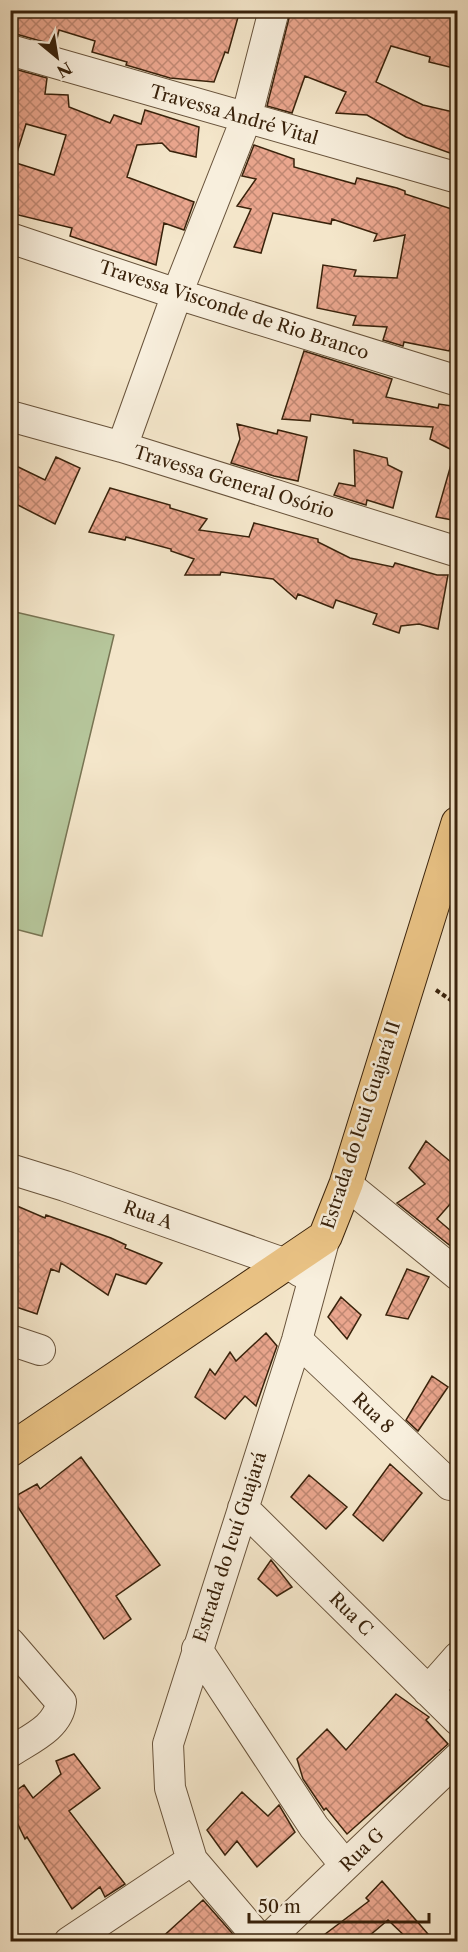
<svg xmlns="http://www.w3.org/2000/svg" width="468" height="1952" font-family="'Libre Caslon Text',serif">
<style>
.green{fill:#b6c69b;stroke:#787453;stroke-width:1.5}
.building{fill:url(#building-cross-hatch);stroke:#39220b;stroke-width:1.5}
.lines{fill:none;stroke-linecap:round;stroke-linejoin:round}
.minor-casing{stroke:#68533b;stroke-width:32}
.major-casing{stroke:#39220b;stroke-width:35}
.path{stroke:#39220b;stroke-width:4;stroke-dasharray:4.5 3;stroke-linecap:butt}
.minor{stroke:#f8efdd;stroke-width:30}
.major{stroke:#eac385;stroke-width:33}
.labels{text-anchor:middle;stroke-width:5;stroke-linejoin:round;paint-order:stroke}
.street-label{font-size:18px;fill:#39220b;stroke:#f8efdd}
</style>
<defs>
<pattern id="building-cross-hatch" width="8" height="8" patternUnits="userSpaceOnUse" patternTransform="scale(1.5)"><rect width="8" height="8" fill="#eaa68e"/><path d="M0 0l8 8M0 8l8-8" fill="none" stroke="#bf8772"/></pattern>
</defs>
<rect width="100%" height="100%" fill="#f4e6ca"/>
<filter id="stains"><feTurbulence type="fractalNoise" baseFrequency=".00333" numOctaves="4"/><feColorMatrix values="0 0 0 0 .2 0 0 0 0 .09 0 0 0 0 .02 0 0 0 .5 -.17"/></filter>
<radialGradient id="worn" r=".72"><stop offset=".6" stop-color="#630" stop-opacity="0"/><stop offset="1" stop-color="#630" stop-opacity=".3"/></radialGradient>
<path class="green" d="M11,611L114,635L42,936L11,928Z"/>
<path class="building" d="M10,10H240L228,53L225,52L214,82L170,78L126,65L127,62L92,52L95,41L59,30L56,43L51,44L16,34L10,31Z
M291,10H450L458,14V55L454,68L429,62L430,57L391,46L376,82L423,105L458,113V156L406,137L367,115L336,113L346,92L305,76L292,113L267,106Z
M11,68L47,78L45,94L68,95L69,107L110,123L114,115L141,124L145,110L199,127L196,157L170,151L162,143L137,145L127,177L194,202L184,230L164,223L156,265L70,236L72,228L10,213V161L54,175L66,135L26,124L15,159L10,158Z
M254,145L294,159V167L355,184L357,178L397,188L405,191V194L458,211V349L451,346L449,351L404,342L403,346L383,340L387,327L353,325L356,316L317,308L323,265L356,270L354,276L397,278L405,235L374,241L377,234L332,219L331,224L273,213L261,253L234,247L251,209L237,206L256,179L242,176Z
M304,351L392,379L386,397L438,408L439,404L458,407V453L430,439L433,427L353,423V420L311,414L310,421L282,419Z
M237,424L277,434L278,430L307,437L298,481L274,476L231,463L240,439Z
M354,450L387,458L388,465L402,472L393,508L367,500L366,505L334,495L339,483L355,486Z
M56,457L80,468L55,524L10,501V463L45,480Z
M452,461L458,462V521L436,517Z
M110,488L170,505V508L207,519L199,530L249,537L254,523L318,539V542L350,558L393,567L395,563L437,575H448L438,629L419,624L401,626L399,633L373,624L377,614L336,600L333,608L298,594L296,599L273,579L221,572L220,575H185L194,559L171,551V549L126,537L125,540L89,532Z
M426,1141L458,1168V1195L437,1219L458,1237V1252L397,1203L425,1184L409,1168Z
M10,1203L45,1218L46,1215L111,1238L126,1245L125,1248L162,1263L146,1284L116,1274L108,1295L61,1263L59,1272L51,1269L37,1314L10,1305Z
M407,1269L429,1277L408,1319L386,1315Z
M341,1297L361,1315L347,1339L328,1317Z
M266,1333L277,1346L256,1406L245,1396L225,1419L195,1397L210,1369L215,1375L230,1352L236,1361Z
M432,1376L448,1387L418,1431L406,1420Z
M81,1457L160,1565L116,1596L131,1619L104,1639L12,1498L37,1484L40,1489Z
M390,1464L422,1493L383,1541L353,1515Z
M309,1475L347,1507L326,1529L291,1497Z
M271,1560L292,1587L277,1596L258,1579Z
M396,1694L429,1717L426,1720L448,1744L347,1834L326,1808L324,1810L303,1779L297,1759L327,1729L346,1750Z
M74,1754L100,1788L69,1811L125,1884L105,1897L100,1887L72,1909L27,1837L25,1839L10,1808V1795L24,1785L33,1798L61,1774L56,1761Z
M242,1792L268,1816L279,1805L295,1832L257,1867L237,1841L225,1855L207,1830Z
M382,1881L434,1941H410L388,1920L363,1941H316L369,1901L366,1898Z
M203,1900L239,1941H158Z"/>
<g class="lines">
<g class="minor-casing">
<path id="minor" d="M10,50L458,178
M10,238L177,294L458,381
M10,416L122,447L458,552
M122,447L177,294L246,119L274,10
M10,1169L65,1186L292,1266L301,1272
M346,1184L458,1275
M10,1340L40,1350
M297,1340L450,1485
M243,1508L458,1720
M10,1643L61,1702C59,1727 30,1739 10,1752
M197,1649L314,1827L345,1865
M428,1691L458,1657
M69,1942L192,1860
M262,1942L192,1860L170,1788L168,1744L297,1340L325,1237
M265,1942L458,1758"/>
</g>
<g class="major-casing">
<path id="major" d="M10,1450L325,1237L346,1184L458,823"/>
</g>
<path class="path" d="M436,990L458,1005"/>
<use href="#minor" class="minor"/>
<use href="#major" class="major"/>
</g>
<g class="labels">
<g class="street-label">
<text transform="translate(234 115) rotate(16)" y="6">Travessa André Vital</text>
<text transform="translate(234 310) rotate(18)" y="6">Travessa Visconde de Rio Branco</text>
<text transform="translate(234 482) rotate(17)" y="6">Travessa General Osório</text>
<text transform="translate(361 1125) rotate(-72)" y="6">Estrada do Icui Guajará II</text>
<text transform="translate(148 1215) rotate(20)" y="6">Rua A</text>
<text transform="translate(373 1413) rotate(44)" y="6">Rua 8</text>
<text transform="translate(230 1547) rotate(-72)" y="6">Estrada do Icuí Guajará</text>
<text transform="translate(351 1614) rotate(45)" y="6">Rua C</text>
<text transform="translate(362 1850) rotate(-44)" y="6">Rua G</text>
</g>
</g>
<rect width="468" height="1952" fill="none" stroke="#f4e6ca" stroke-width="36"/>
<rect x="12" y="12" width="444" height="1928" fill="none" stroke="#39220b" stroke-width="3"/>
<rect x="18" y="18" width="432" height="1916" fill="none" stroke="#39220b" stroke-width="1.5"/>
<g transform="translate(57 57) rotate(150)" stroke="#f8efdd" stroke-width="4.5" paint-order="stroke">
<path d="M0-4.5L10 22L0 15L-10 22Z" fill="#39220b"/>
<text y="-9" font-size="16" font-weight="bold" text-anchor="middle" fill="#39220b">N</text>
</g>
<path d="M249 1913v9h180v-9" fill="none" stroke="#39220b" stroke-width="3"/>
<text x="258" y="1913" font-size="18" fill="#39220b" stroke="#f8efdd" stroke-width="4.5" paint-order="stroke">50 m</text>
<rect width="100%" height="100%" filter="url(#stains)"/>
<rect width="100%" height="100%" fill="url(#worn)"/>
</svg>
